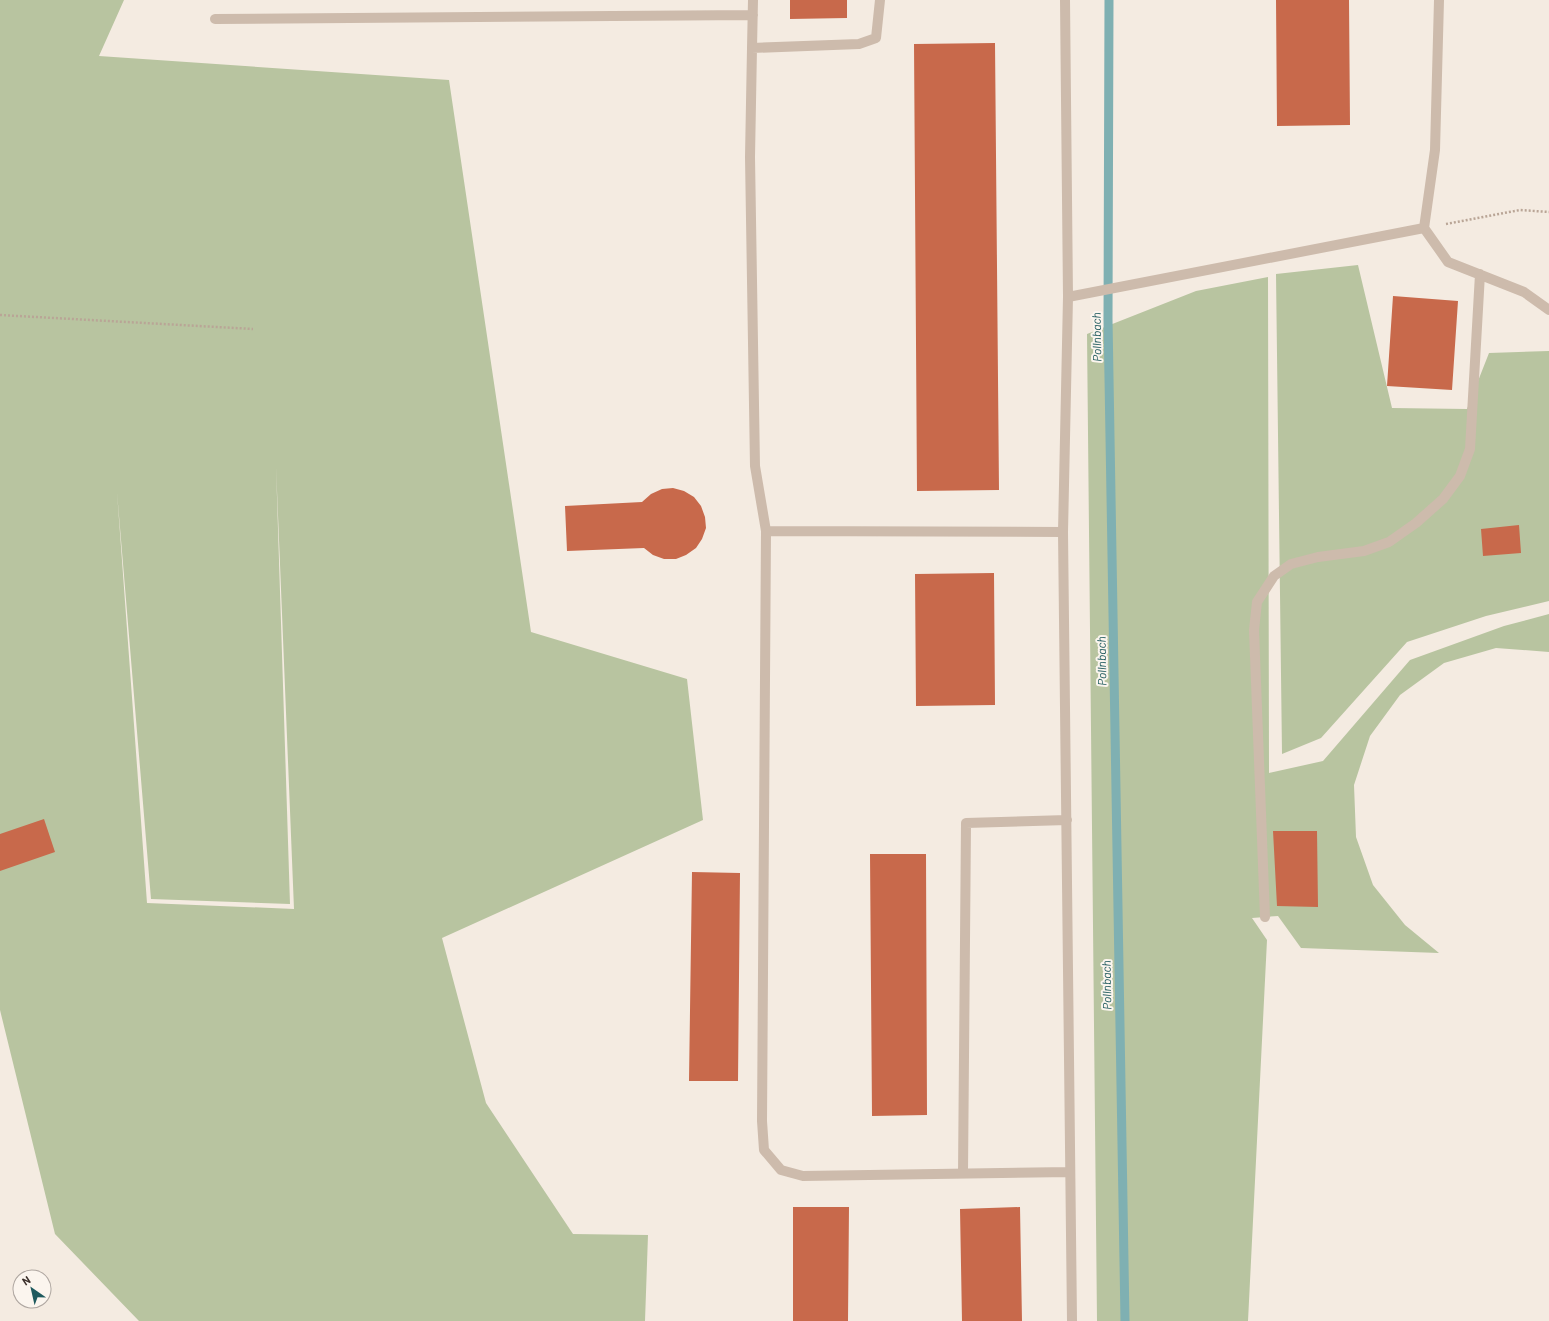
<svg xmlns="http://www.w3.org/2000/svg" width="1549" height="1321" font-family="Barlow,sans-serif">
<style>
.green{fill:#b8c4a0;fill-rule:evenodd}
.lines{fill:none;stroke-linecap:round;stroke-linejoin:round}
.stream{stroke:#7fb0b2;stroke-width:9}
.building{fill:#c8694b}
.path{stroke:#b9a596;stroke-width:2.5;stroke-dasharray:2 2;stroke-linecap:butt}
.minor{stroke:#cdbbac;stroke-width:10}
.labels{text-anchor:middle;stroke-width:4;stroke-linejoin:round;paint-order:stroke}
.water-label{font-size:12px;font-style:italic;fill:#1f5a5e;stroke:#fbf5ee}
</style>
<rect width="100%" height="100%" fill="#f4ebe1"/>
<path class="green" d="M0,0H124L99,56L449,80L531,632L687,679L703,820L442,938L486,1103L573,1234L648,1235L645,1321H139L55,1234L0,1010ZM276,466L294,909L147,903L117,492L151,899L290,904Z
M1358,265L1392,408L1467,409L1489,353L1549,351V601L1486,616L1407,642L1321,738L1282,754L1276,274Z
M1268,277L1269,773L1323,761L1410,660L1504,626L1549,614V652L1496,648L1444,663L1400,695L1370,736L1354,785L1356,837L1373,885L1405,925L1439,953L1301,948L1278,916L1252,918L1267,940L1248,1321H1097L1087,334L1196,291Z"/>
<g class="lines">
<path class="stream" d="M1109,0L1108,319L1125,1321"/>
</g>
<path class="building" d="M790,0H847V18L790,19Z
M1276,0H1349L1350,125L1277,126Z
M995,43L999,490L917,491L914,44Z
M1393,296L1458,301L1452,390L1387,386Z
M673,488L684,491L694,497L701,506L705,517L706,528L702,539L696,548L686,555L676,559H664L653,555L644,548L567,551L565,506L642,502L651,494L662,489Z
M1519,525L1521,553L1483,556L1481,529Z
M994,573L995,705L916,706L915,574Z
M44,819L55,852L0,871V834Z
M1273,831H1317L1318,907L1277,906Z
M870,854H926L927,1115L872,1116Z
M692,872L740,873L738,1081H689Z
M793,1207H849L848,1321H793Z
M1020,1207L1022,1321H962L960,1209Z"/>
<g class="lines">
<path class="path" d="M1446,224L1520,210L1549,212
M0,315L253,329"/>
<path class="minor" d="M880,0L876,38L859,44L752,48L750,157L755,466L766,531L762,1121L764,1150L781,1170L803,1176L1070,1172
M1065,0L1068,297L1063,532L1072,1321
M215,19L753,15
M752,48L753,0
M1424,228L1448,262L1524,292L1549,310
M1068,297L1424,228L1435,150L1439,0
M766,531L1063,532
M1265,917L1254,630L1257,602L1274,576L1291,564L1318,557L1364,551L1389,542L1416,523L1443,499L1460,476L1470,449L1480,274
M963,1173L966,823L1067,820"/>
</g>
<g class="labels">
<g class="water-label">
<text transform="translate(1097 337) rotate(-91)" y="4">Pollnbach</text>
<text transform="translate(1102 661) rotate(-91)" y="4">Pollnbach</text>
<text transform="translate(1107 985) rotate(-91)" y="4">Pollnbach</text>
</g>
</g>
<g transform="translate(32 1289) rotate(326)"><circle r="19" fill="#fbf5ee" stroke="#aea6a0"/>
<path d="M0-3L7 15L0 10L-7 15Z" fill="#1f5a5e"/>
<text y="-6" font-size="11" font-weight="bold" text-anchor="middle" fill="#3b302b">N</text>
</g>
</svg>
